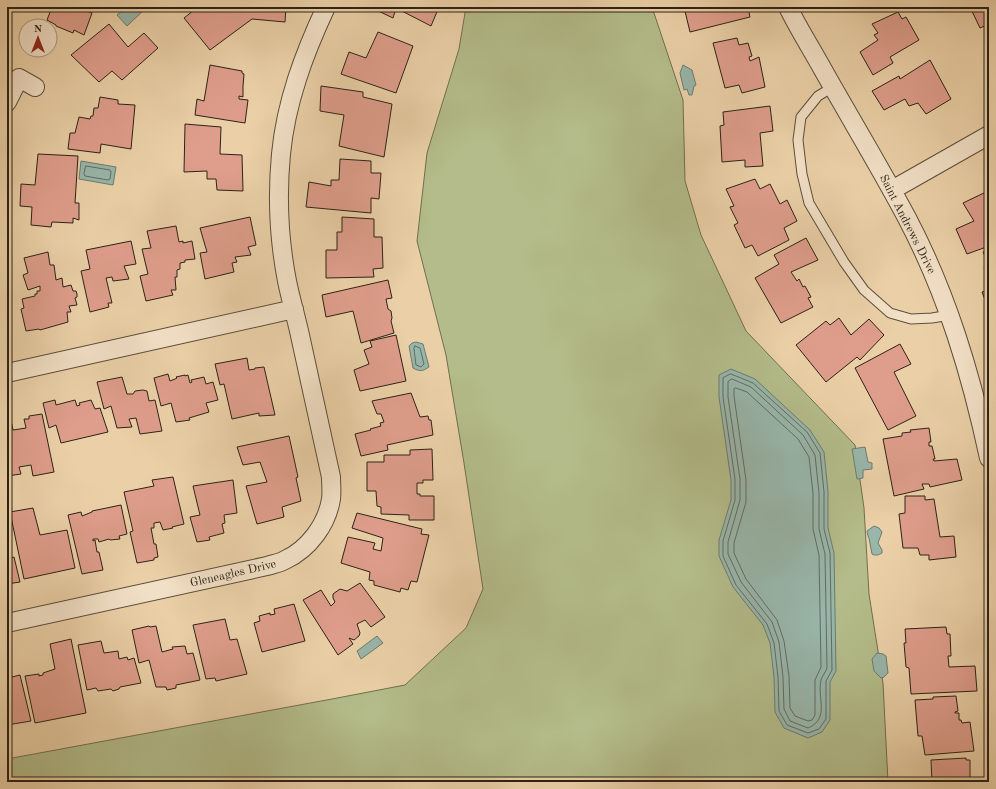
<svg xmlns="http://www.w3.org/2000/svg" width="996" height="789" font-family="'Old Standard TT',serif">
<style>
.green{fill:#b3bc8a;stroke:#706f51}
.water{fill:#98b6aa;stroke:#6d7b70}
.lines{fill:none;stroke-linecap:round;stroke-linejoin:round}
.shore{stroke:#626c61;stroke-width:1}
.building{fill:#df9e8c;stroke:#2c2218}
.lane-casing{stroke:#5c4e3c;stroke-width:11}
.street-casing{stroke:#5c4e3c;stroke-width:20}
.lane{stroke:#f2e0c6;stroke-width:9}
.street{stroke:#f2e0c6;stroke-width:18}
.labels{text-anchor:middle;stroke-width:3.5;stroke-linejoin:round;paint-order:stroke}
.street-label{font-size:12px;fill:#2c2218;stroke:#f2e0c6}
</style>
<rect width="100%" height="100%" fill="#ebd0a7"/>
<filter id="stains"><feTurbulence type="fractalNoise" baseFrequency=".005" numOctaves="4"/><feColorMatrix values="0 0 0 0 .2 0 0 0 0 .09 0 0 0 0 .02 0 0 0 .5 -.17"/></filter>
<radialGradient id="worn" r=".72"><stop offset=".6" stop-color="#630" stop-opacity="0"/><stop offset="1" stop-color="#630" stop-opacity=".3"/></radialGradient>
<path class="green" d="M466,7H652L683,100L685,181L701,235L746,331L855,445L864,508L869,594L883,683L888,782H7V759L332,699L405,685L466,628L483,589L464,463L446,355L417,241L427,153L459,49Z"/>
<path class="water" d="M127,7H143L145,9L127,26L117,15Z
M683,65L692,70L696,85L694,86L692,95H689L687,89L684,90L680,73Z
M81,161L116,167L113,185L79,179Z
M416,342L423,344L429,367C423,371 420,372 413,368L409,346L412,343Z
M731,369L755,379L810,430L824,452L828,492V528L834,553L836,671L830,682V720L822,732L808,738L784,728L775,712L774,677L770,643L763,625L733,587L719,556V540L731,500V480L719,397V375Z
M865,447L868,462L872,463V469L863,470V478L857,479L852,449Z
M874,526L879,528L882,532L878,543L882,550V553C879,555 875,556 872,554L869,538L868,536L867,531Z
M377,636L383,643L361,659L357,651Z
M877,653L883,654L886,656L888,673L884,677L881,678L874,671L872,659Z"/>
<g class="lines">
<path class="shore" d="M86,166L110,170L111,172L110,179L108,180L85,176L84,174Z
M415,346L420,348L424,364L421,367L416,365L414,349Z
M731,374L753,383L807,432L820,453L824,492V529L830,553L832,670L826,681V719L819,729L808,733L787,725L779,711L778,677L774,643L767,624L736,585L723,556V541L735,500V479L723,397V378Z
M732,379L751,387L803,435L815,455L819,493V529L825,554L827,668C826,672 822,676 821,680C817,698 830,719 808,728L790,721L784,709L783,677L779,642L772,622L741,582L728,554V542L740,500V479L728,397V382Z
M736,388L747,392L798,439L809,457L813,493V529L819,555L821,667L815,680V715L812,720L808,721L795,716L790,708L789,676L784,641L777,620L746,579L734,553V543L746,502V480L734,396V389Z"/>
</g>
<path class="building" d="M52,7H82V9L92,13L84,35L74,30L73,33L56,26V25L47,20Z
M198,7H286L285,22L252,19L210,50L184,18Z
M370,7H439L431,26L396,8L393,18Z
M684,7H748L750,17L690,32Z
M970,7H989V24L980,28Z
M898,12L902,19L906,17L919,40L890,57L893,63L873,75L860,52L878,40L874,35L878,33L872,24Z
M109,24L128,47L144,33L158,48L122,80L112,71L99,82L71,55Z
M378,32L413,46L396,93L341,74L349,52L366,58Z
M737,38L739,45L748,43L752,56L749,57L750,61L759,57L765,87L742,93L739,85L725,88L713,43Z
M930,60L951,99L926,114L918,103L909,106L905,99L884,110L872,91L899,76L900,79Z
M210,65L242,71V73L244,74L243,86V97L239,96V99L248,100L245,123L195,115L197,99L204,101Z
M321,86L363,92V97L392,104L384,157L339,146L344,115L320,111Z
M100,97L118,100V104L135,105L131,149L101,144L100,153L68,149L70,133H75L79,117L90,119L91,116H93L94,108H98Z
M770,106L773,131L760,133L763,166L745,167V160L722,162L720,126L724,125L723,112Z
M185,124L221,127L220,154L242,155L243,191L217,190L216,179H207V171L184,172Z
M38,154L78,156L75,203H79V220L73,218V223L52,222L51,227L31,225L32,207L20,206L21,184L35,185Z
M340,159L371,161V173H381L379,199L371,198V213L306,207L309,182L331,186V180H339Z
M755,179L760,189L770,184L780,204L787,200L797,221L784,228L789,240L758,256L752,245L745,248L734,225L738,223L730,207L734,206L726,189Z
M986,192L989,198V246L967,254L956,229L974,221L963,203Z
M250,217L256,245L248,247L251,255L235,257L237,262L232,263L234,272L205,279L200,253L207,252L200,228Z
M342,217L374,219V237H382L383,268L373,269L374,277L326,278V250H337V232H342Z
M176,226L179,242L183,241V243L192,241L195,259L185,260V262L180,263V269L177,270V277H175L176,290H171L173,295L146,301L140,276L148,274L142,249L151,248L147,231Z
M806,238L818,260L791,272L797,281L799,279L803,287L805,286L811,297L808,298L813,307L781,323L755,278L779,264L774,255Z
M131,241L136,264L124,266L129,279L113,281L112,277L106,278L112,303H108L109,307L90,312L81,271L90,269L86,250Z
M989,250V277L984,267L989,264L983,252Z
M48,252L50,265H54L56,280L62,278L63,287L71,285L73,291H76L77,294V297L75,298L77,305L69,306L71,312H67L68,322L40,330L39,329L26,331L21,309L24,308L22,299L35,296V294H37V291H40V286L28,290L23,275L28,273L24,258Z
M388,280L392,298L386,299L388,309L391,311L392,318L391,321L394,333L361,343L353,311L326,317L322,295Z
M989,290V310L982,292Z
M839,318L851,335L869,319L884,335L860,360L857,357L826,382L796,345L826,321L830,325Z
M396,335L406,381L360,391L354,370L369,364L364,350L372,347L370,341Z
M900,344L911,364L894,372L916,416L888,430L855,368Z
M247,358L249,370L255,369V368L264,367L275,415L259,416V413L232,419L224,384L220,385L215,364Z
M168,374L170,381L175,379L177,378L176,377L185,375V376L188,375L190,383L192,382L191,380L204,377L206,384L213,382L218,400L206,403L209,412L189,418L190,420L176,422L171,403L161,406L154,378Z
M122,377L127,394H133L135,391L143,390L147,391L149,401L155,400L162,431L140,434L136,418L129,419L132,427L117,428L111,406L104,409L97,382Z
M411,393L420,417L428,416L429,420H431L433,435L387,445L388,450L361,456L355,434L371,430L370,429L381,426L380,423L384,422L381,414H377L372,401Z
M55,400L56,405L75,400L77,406L80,405L79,403L91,400L95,409L100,408L108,432L61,443L56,425L49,428L43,403Z
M7,402L13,430L26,428L24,419H29V416L42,414L54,472L33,476L31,465L19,467L21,474L7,476Z
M929,428L931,442H929V446H932L935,459H933L934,461L957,459L962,480L930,487L929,484H922L924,489L894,496L883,439L902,436V433L911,432L910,430Z
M289,436L298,477L296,478L301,501L282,507L284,517L257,524L246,486L267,482L260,462L243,465L237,447Z
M432,449L433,480H423V483H417V494H420V496H434V520H409V515L381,514V507L377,506L376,491H367V462H384V455H410V450Z
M173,477L184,524L172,527L173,528L163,530L160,522L154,523V528H151L154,544H156L158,557L154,558V560L137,563L130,532L133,531L124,492L154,486L152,480Z
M233,480L237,513L224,515L225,523L222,524L224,533L209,537L210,540L197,542L190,517L200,515L193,486Z
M905,496H925V500L934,499L940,537L954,536L956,557L929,560V555H920L918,548H903L899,514L905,513Z
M121,505L127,534L119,536L120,539L110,540L109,539L99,542L98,539H93V541L95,540L97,552H99L103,570L82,574L68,515L81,512L82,516L92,512V511Z
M33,508L40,535L67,530L75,568L24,579L10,512Z
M357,513L422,529L421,534L429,535L417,582L411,581L408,590L401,588L400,592L374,585V581L369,580L370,572L341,563L348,537L375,543L373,549L381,551L383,538L352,528Z
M7,539L11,558L14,557L20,582L7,584Z
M360,583L385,617L371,627L365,620L357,624L360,633L359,636L354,640L349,638L353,644L338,655L303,600L321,590L331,606L335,602L333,598V594L340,589L347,591Z
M294,604L305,641L262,652L254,623L260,621L259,616L270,613V615L275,614L274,609Z
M225,619L230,640L237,639L247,674L216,681L215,678L206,679L193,625Z
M149,626L150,627L156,626L162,652L173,649L172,647L185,646L187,654L193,653L200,680L176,685V688L167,690L166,687H156L149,660L139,663L132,630Z
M946,627L947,634H950L951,656H948L949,667L975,666L977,691L911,694L909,668L906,667L904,643H906L905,629Z
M71,639L86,713L35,723L25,676L39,674V676L43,675V673L55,669L50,644Z
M101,641L104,653L118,651L119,659L127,657L128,660L134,658L141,683L120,687L119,689L113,691L111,689L98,691L96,688L87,690L78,645Z
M11,674L12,677L20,675L31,721L7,725V675Z
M956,696L958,711L955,712V713H959V720H961L962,723L970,722L974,751L925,755L922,736H918L915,700L933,699V697Z
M966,758V760H970V782H932L931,760Z"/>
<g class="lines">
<g class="lane-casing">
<path id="lane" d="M833,87L818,96L801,117L798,140L802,174L809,203L844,262L864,290L890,313L911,319L932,318L950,315"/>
</g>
<g class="street-casing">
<path id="street" d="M788,7C798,28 811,48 822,68C850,118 880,167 907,218C947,294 971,374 989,458
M7,102L19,78L35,87
M892,190L989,135
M7,373L294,309
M7,623L267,566C273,564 280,563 285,560C309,549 327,524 331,499C332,492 331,484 331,477C321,431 311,386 301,340C297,320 291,301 287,281C279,240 277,196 281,154C286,102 304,54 326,7"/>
</g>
<use href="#lane" class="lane"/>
<use href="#street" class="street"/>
</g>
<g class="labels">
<g class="street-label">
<text transform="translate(908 224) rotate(63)" y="4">Saint Andrews Drive</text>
<text transform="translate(233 573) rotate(-13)" y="4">Gleneagles Drive</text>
</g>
</g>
<rect width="996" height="789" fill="none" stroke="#ebd0a7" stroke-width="24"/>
<rect x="8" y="8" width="980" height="773" fill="none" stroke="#2c2218" stroke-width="2"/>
<rect x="12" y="12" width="972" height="765" fill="none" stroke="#2c2218"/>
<g transform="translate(38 38)"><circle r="19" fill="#f2e0c6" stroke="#a39480"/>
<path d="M0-3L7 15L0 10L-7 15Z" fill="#8f2418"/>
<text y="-6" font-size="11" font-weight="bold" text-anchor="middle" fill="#2c2218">N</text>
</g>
<rect width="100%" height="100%" filter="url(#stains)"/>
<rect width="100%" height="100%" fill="url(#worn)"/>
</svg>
